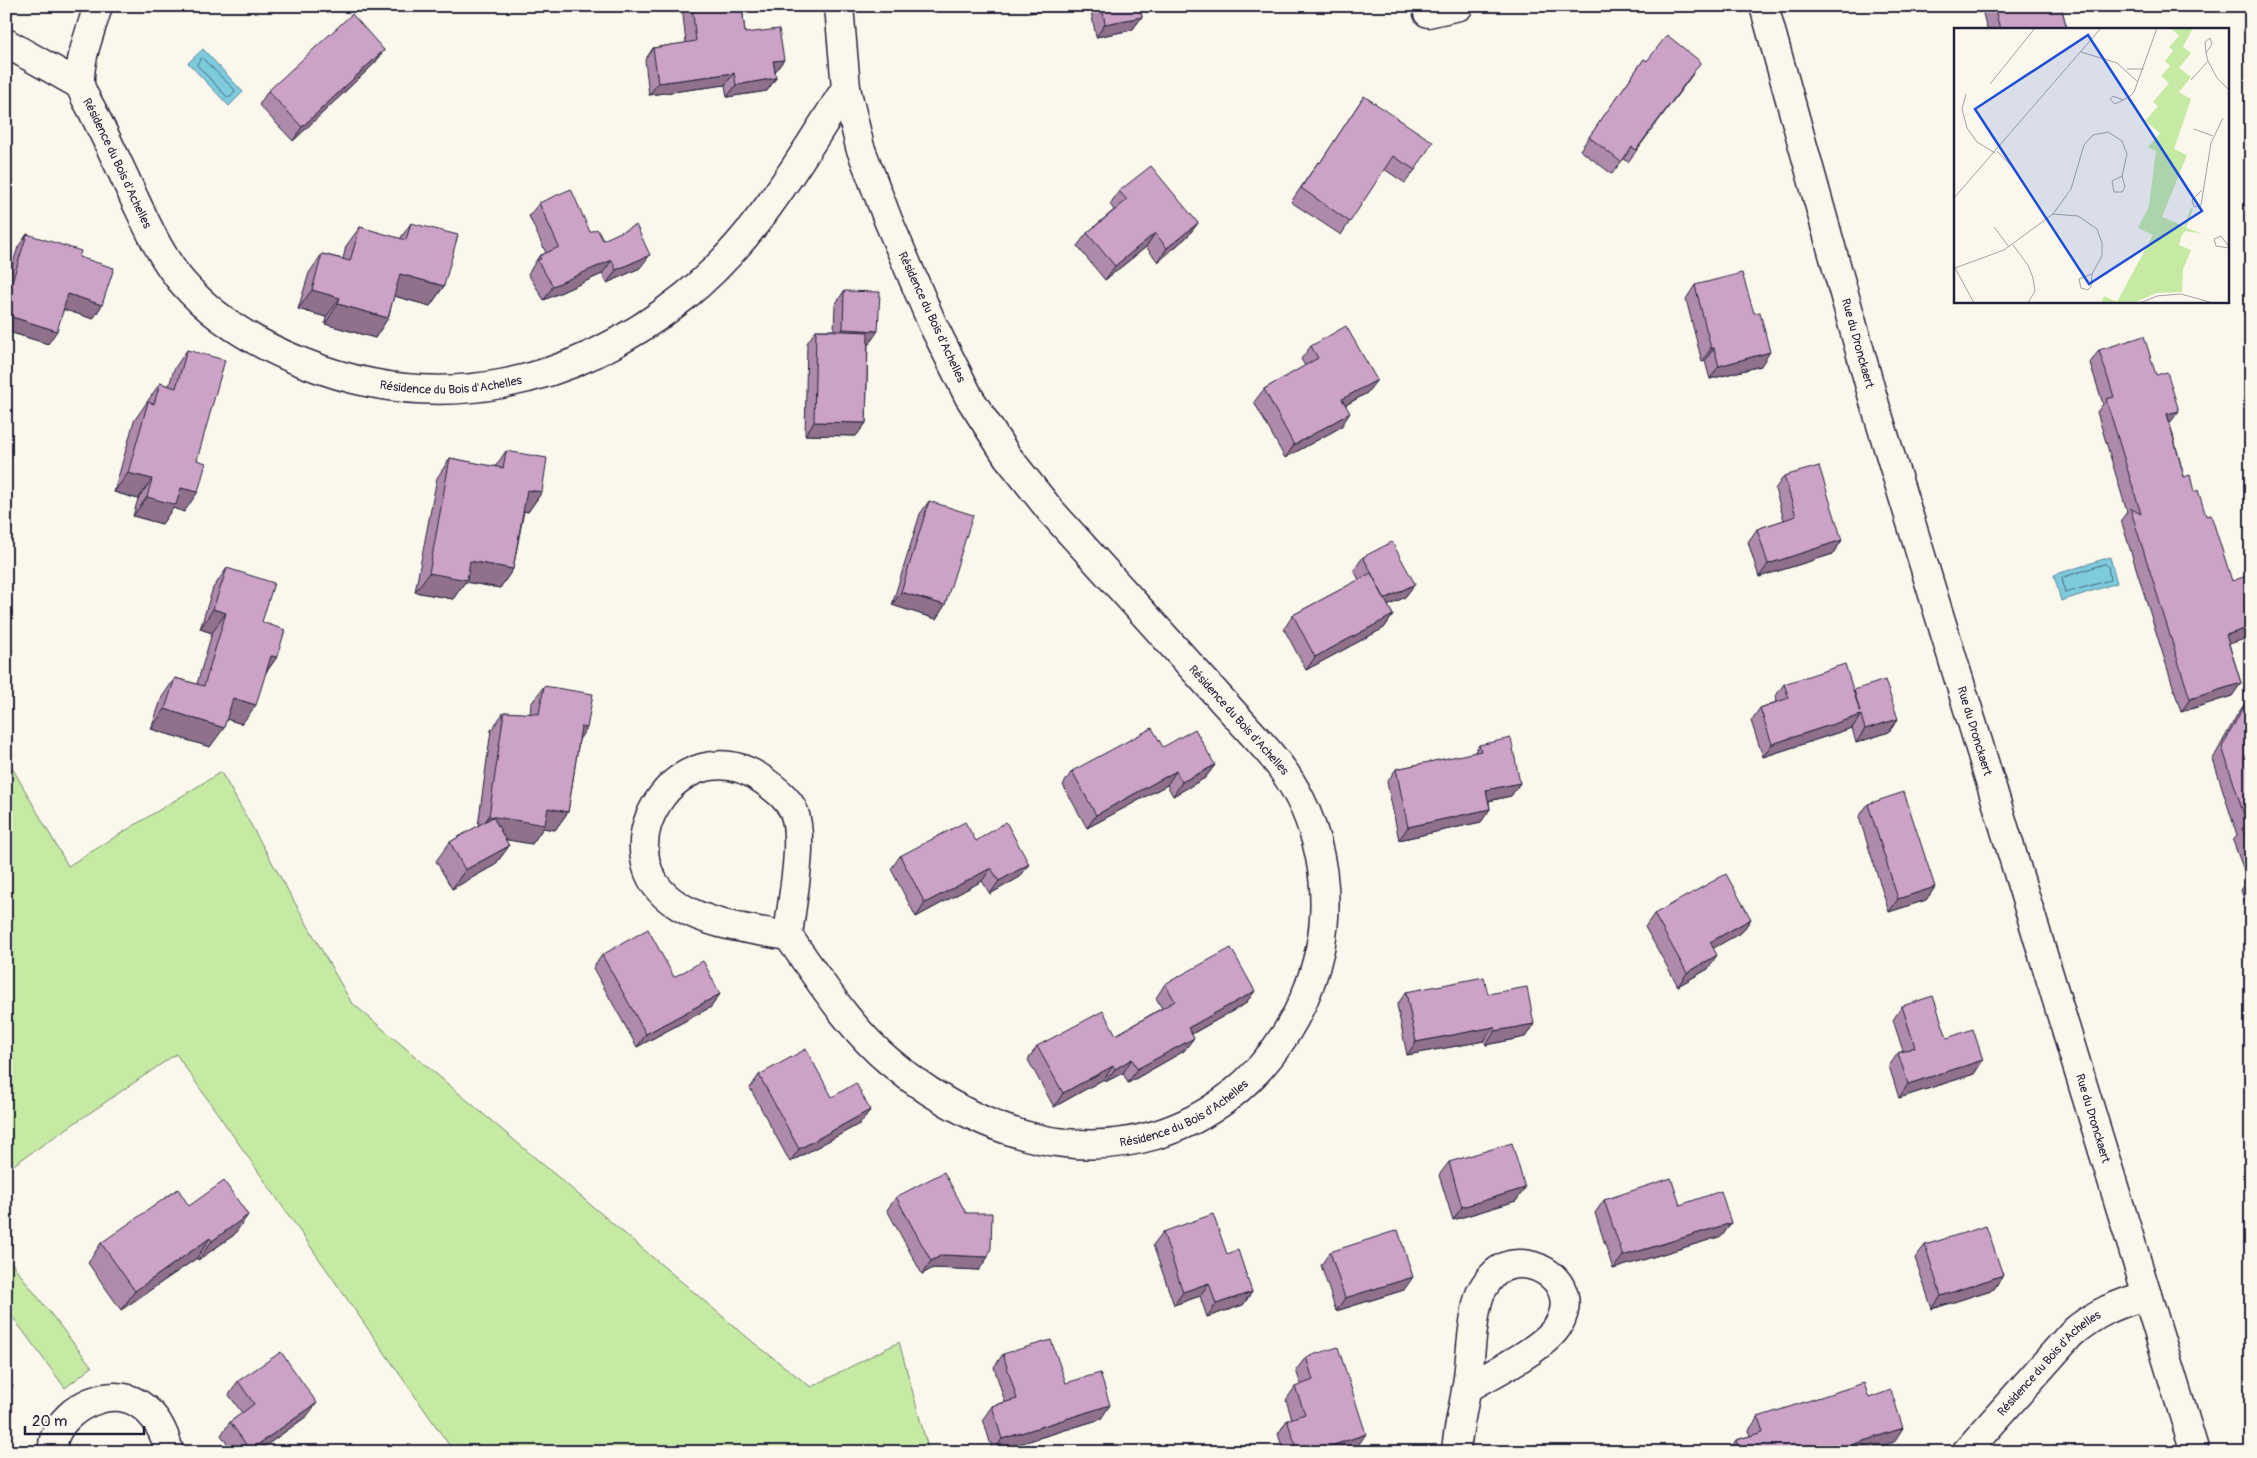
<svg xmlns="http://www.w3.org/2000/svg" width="2257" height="1458" font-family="Pangolin,sans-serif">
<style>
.green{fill:#c6eaa4;stroke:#748670}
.water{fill:#7ecbde;stroke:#59879d}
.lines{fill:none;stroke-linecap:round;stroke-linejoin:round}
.shore{stroke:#47667c;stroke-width:1}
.street-casing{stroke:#22223b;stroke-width:31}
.secondary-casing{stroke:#22223b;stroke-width:31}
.street{stroke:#fbf7ec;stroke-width:28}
.secondary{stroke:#fbf7ec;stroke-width:28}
.wall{fill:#af8bab;stroke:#22223b}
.shaded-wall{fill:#8f718b;stroke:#22223b}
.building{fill:#cca2c7;stroke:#22223b}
.labels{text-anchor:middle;stroke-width:5;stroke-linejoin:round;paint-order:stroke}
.street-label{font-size:12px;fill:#22223b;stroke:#fbf7ec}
.inset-road{fill:none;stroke:#a4a2a5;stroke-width:1}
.view{fill:#1d4ed8;fill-opacity:0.15;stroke:#1d4ed8;stroke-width:2.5}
.inset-edge{fill:none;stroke:#22223b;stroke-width:2.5}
</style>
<rect width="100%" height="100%" fill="#fbf7ec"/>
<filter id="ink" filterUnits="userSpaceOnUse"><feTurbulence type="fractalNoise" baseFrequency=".02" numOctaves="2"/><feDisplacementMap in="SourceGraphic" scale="10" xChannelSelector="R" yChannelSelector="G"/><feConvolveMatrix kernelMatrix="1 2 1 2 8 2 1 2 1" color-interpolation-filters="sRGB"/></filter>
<g filter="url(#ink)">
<path class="green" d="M6,757L68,866L221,772L351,1002L754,1343L811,1387L899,1342L929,1452H454L176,1054L6,1170Z
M6,1256L92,1367L65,1388L6,1308Z"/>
<path class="water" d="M203,49L243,92L229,106L188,63Z
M2110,557L2117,583L2061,601L2054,575Z"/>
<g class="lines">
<path class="shore" d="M202,58L235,90L231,97H227L197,65Z
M2105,564L2108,566L2110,580L2065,593L2062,578Z"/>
<g class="street-casing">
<g id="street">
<path id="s1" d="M98,6C91,30 79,58 80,83C81,93 90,105 94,114C108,142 122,171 135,200C149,229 162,259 183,283C216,321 258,345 304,363C440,417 572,386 684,297C754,241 798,163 846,88"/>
<path d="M1428,13L1459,6"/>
<path d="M6,43L80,85"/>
<path id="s2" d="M788,936C791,905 805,841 794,812C788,798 775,789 763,780C680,721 594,855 679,906C711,926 751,929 788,936C819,979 849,1028 890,1062C937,1102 1003,1137 1065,1143C1190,1157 1294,1069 1320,949C1334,878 1315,804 1267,750L1050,510L1007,456L969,397L932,323L888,220L860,147L846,88L839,6"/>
<path d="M52,1452C53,1447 53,1441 55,1436C66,1407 111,1385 139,1404C156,1415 165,1433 169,1452"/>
<path d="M1456,1452C1458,1426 1465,1402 1468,1377C1471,1352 1472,1321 1479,1297C1481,1290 1488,1280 1493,1275C1520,1246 1584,1278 1559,1324C1546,1348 1491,1374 1466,1389"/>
<path id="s3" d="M1966,1452L2071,1334C2096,1312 2116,1305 2147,1295"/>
</g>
</g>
<g class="secondary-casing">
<g id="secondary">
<path id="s4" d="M1764,6L1875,405L2195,1452"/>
</g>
</g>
<use href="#street" class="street"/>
<use href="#secondary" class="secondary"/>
</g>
<path class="wall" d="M682,6H742L745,33L775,72L776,78L767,91L727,97L725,85L649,95L645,60L653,48L686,43Z
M1029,6H1066L1030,13Z
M1090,6H1140L1142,17L1132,30L1096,37Z
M1981,6H2061L2067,29H1987Z
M384,50L375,63L293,141L259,105L268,91Z
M1644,59L1647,61L1693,74L1628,162L1623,159L1612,174L1580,150Z
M1364,96L1415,170L1405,183L1384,169L1341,235L1291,202L1318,162L1320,163Z
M1119,191L1198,223L1188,236L1158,262L1146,247L1105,280L1077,246L1087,233L1114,210L1110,204Z
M539,203L603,240L640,268L607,283L602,274L544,300L528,274L539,256L546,253L529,216Z
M411,223L444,286L430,306L394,296L388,318L375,338L325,324L326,317L298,309L309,273L322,254L343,259L346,246L360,227L400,239Z
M27,234L79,257L102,305L93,319L64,309L48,344L6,331V285L18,247Z
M1695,285L1761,366L1710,379L1705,361L1702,362L1686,299Z
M844,291L869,344H868L866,423L856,436L805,435L807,343L816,330H834L835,305Z
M1311,346L1367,393L1346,405L1341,427L1285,458L1254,402L1264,389L1305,366L1301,359Z
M187,350L197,460L184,512L173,508L162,524L133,516L138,499L114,492L134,421L160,383L169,386L174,369Z
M2099,350L2170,424L2229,644L2241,683L2232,696L2181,712L2121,520L2127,512L2097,412L2103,404L2090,363Z
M506,451L542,492L528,512L524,511L513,569L500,588L465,582L453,599L415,592L437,478L450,458L495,467Z
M1784,476L1842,540L1833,554L1759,577L1748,542L1757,529L1784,520L1775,489Z
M929,501L945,605L936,619L892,605L920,514Z
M1363,557L1415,584L1405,597L1388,606L1393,615L1384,628L1306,670L1284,629L1293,615L1359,580L1354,570Z
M227,568L262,622L277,657L265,674L242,724L227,719L210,747L151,729L162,697L175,678L197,684L212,633L200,629L213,588Z
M1784,684L1853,690L1898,719L1889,732L1856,743L1852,728L1763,757L1751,721L1760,708L1776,702L1775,697Z
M544,686L579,740L568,812L555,830L543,828L532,844L505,839L509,846L495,865L452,889L436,861L450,842L478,826L491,730L504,712L530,714L531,704Z
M2246,702L2251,717V919L2241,890L2248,881L2233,841L2237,835L2213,759L2237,715Z
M1479,745L1520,783L1511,796L1489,801L1490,809L1481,822L1399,840L1387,782L1396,769L1474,753Z
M1163,747L1215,765L1205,778L1173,796L1167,785L1087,828L1063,785L1072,771Z
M1868,804L1935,887L1926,900L1889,912L1859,817Z
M976,841L1029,864L1020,877L990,894L982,881L916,917L891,869L900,856Z
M1654,914L1751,919L1742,932L1713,948L1708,969L1678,986L1645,927Z
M602,955L674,977L720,994L711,1007L637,1047L593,968Z
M1165,984L1255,991L1245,1004L1192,1034L1184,1051L1128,1083L1123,1073L1105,1082L1104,1079L1054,1107L1028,1060L1037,1046L1116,1035L1162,1008L1156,998Z
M1406,992L1488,994L1534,1024L1525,1037L1486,1045L1484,1041L1407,1055L1397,1005Z
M1902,1006L1947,1038L1983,1060L1974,1074L1899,1098L1889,1066L1898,1053L1903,1051L1893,1020Z
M759,1075L832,1097L870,1110L861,1123L790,1162L750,1088Z
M1449,1162L1525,1188L1516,1201L1453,1220L1439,1175Z
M896,1197L979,1270L933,1268L922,1274L887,1210Z
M1604,1200L1680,1205L1731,1223L1722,1236L1613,1269L1595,1213Z
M189,1206L234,1235L198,1260L197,1258L121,1310L88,1263L101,1243Z
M1163,1232L1227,1254L1252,1292L1243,1305L1207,1317L1200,1296L1174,1305L1153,1245Z
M1925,1245L2003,1275L1994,1289L1932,1309L1915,1258Z
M1330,1252L1404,1290L1336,1311L1321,1265Z
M1003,1354L1066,1383L1101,1419L993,1452L983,1419L992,1406L1005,1402L994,1367Z
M1306,1357L1357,1447L1344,1452H1284L1278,1434L1287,1420L1292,1419L1286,1400L1295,1387L1301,1385L1296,1370Z
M238,1381L307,1416L257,1452H233L221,1435L230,1422L242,1413L229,1395Z
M1869,1398L1894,1442L1862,1452H1728L1736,1440L1750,1436L1749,1430L1758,1417Z"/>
<path class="shaded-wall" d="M1035,6H1066L1030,13Z
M1142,17L1132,30L1096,37L1105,24Z
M384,50L375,63L293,141L302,127Z
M784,60L775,72L773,61Z
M734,73L725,85L649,95L658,83Z
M776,78L767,91L727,97L736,85Z
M1198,223L1188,236L1158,262L1167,248Z
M1155,233L1146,247L1105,280L1115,266Z
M650,255L640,268L607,283L616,270Z
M612,260L602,274L544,300L553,286Z
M400,274L444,286L430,306L387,294Z
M312,290L340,298L326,317L298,309Z
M68,294L102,305L93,319L59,308Z
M338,304L388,318L375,338L325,324Z
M6,315L57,331L48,344L6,331Z
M843,329L878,331L869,344L834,342Z
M1711,348H1714L1705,361L1702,362Z
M1770,352L1761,366L1710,379L1719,366Z
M1377,380L1367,393L1333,412L1342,399Z
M2179,411L2170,423L2167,414Z
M1350,413L1341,427L1285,458L1294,445Z
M814,422L866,423L856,436L805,435Z
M128,473L152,479L138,499L114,492Z
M181,488L198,492L184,512L173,508L162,524L133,516L147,497Z
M527,490L542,492L528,512L514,509Z
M1842,540L1833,554L1759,577L1768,564Z
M470,561L513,569L500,588L465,582L453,599L415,592L429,573Z
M1415,584L1405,597L1376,612L1385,599Z
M901,592L945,605L936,619L892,605Z
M213,609L226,613L212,633L200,629Z
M1393,615L1384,628L1306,670L1315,657Z
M2251,627V637L2217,648L2226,635Z
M271,656L277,657L263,676Z
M2241,683L2232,696L2181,712L2190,699Z
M233,698L256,705L242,724L220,717Z
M165,709L224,728L210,747L151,729Z
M1861,715L1852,728L1763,757L1772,744Z
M1898,719L1889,732L1856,743L1865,729Z
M581,727L587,728L575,746Z
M1215,765L1205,778L1173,796L1182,782Z
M1176,771L1167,785L1087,828L1096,815Z
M1520,783L1511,796L1477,803L1486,790Z
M548,808L568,812L555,830L543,828L532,844L476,835L489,816Z
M1490,809L1481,822L1399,840L1408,827Z
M509,846L495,865L452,889L465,870Z
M1029,864L1020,877L990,894L999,881Z
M991,868L982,881L916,917L925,903Z
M1935,887L1926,900L1889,912L1898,899Z
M1751,919L1742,932L1700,956L1710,942Z
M1717,955L1708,969L1678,986L1687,973Z
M1255,991L1245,1004L1179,1041L1188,1028Z
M720,994L711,1007L637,1047L646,1034Z
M1534,1024L1525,1037L1486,1045L1495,1031Z
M1494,1027L1484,1041L1407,1055L1416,1042Z
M1194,1038L1184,1051L1128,1083L1137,1069Z
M1132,1059L1123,1073L1105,1082L1115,1069Z
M1983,1060L1974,1074L1899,1098L1908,1084Z
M1113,1066L1104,1079L1054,1107L1063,1093Z
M870,1110L861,1123L790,1162L799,1149Z
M1525,1188L1516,1201L1453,1220L1462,1207Z
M248,1215L234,1235L198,1260L212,1241Z
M1731,1223L1722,1236L1613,1269L1623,1256Z
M210,1238L197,1258L121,1310L135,1291Z
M942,1255L988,1257L979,1270L933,1268L922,1274L931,1261Z
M2003,1275L1994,1289L1932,1309L1941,1296Z
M1413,1277L1404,1290L1336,1311L1345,1298Z
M1209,1283L1200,1296L1174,1305L1183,1292Z
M1252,1292L1243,1305L1207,1317L1216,1304Z
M13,1386L6,1396V1391Z
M317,1403L307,1416L257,1452H249L250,1450Z
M1110,1405L1101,1419L993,1452L1002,1439Z
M1903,1428L1894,1442L1862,1452H1830Z
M1366,1434L1357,1447L1344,1452H1313Z"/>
<path class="building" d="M692,6H742L745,33L779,29L784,60L773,61L776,78L736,85L734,73L658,83L653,48L696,41Z
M1102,6H1140L1142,17L1105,24Z
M1994,6H2061L2067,29H2000Z
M352,14L384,50L302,127L268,91Z
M1667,35L1701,62L1636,150L1632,147L1621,162L1589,137L1644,59L1647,61Z
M1364,96L1433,142L1415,170L1393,156L1350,222L1301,188L1318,162L1320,163Z
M1151,166L1198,223L1167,248L1155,233L1115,266L1087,233L1127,200L1119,191Z
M571,189L590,232L597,229L603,240L636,225L650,255L616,270L612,260L553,286L537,260L541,259L539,256L559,247L539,203Z
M411,223L458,235L444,286L400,274L388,318L338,304L340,298L312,290L322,254L350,261L360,227L406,240Z
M27,234L81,251L79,257L114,268L102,305L68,294L57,331L6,315V301Z
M1742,273L1754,313L1760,312L1770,352L1719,366L1714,348H1711L1695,285Z
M844,291L880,292L878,331L843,329Z
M1346,326L1377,380L1342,399L1350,413L1294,445L1264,389L1318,358L1311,346Z
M816,330L868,332L866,423L814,422Z
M2144,336L2156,375L2167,372L2179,411L2167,414L2184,477L2190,475L2194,492L2198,490L2206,516L2211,515L2232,581L2249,575L2251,580V627L2226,635L2241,683L2190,699L2130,508L2141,514L2106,399L2114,397L2099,350Z
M187,350L225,360L197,460L206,463L198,492L181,488L176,505L147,497L152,479L128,473L148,402L154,404L160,383L176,388Z
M506,451L547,458L542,492L527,490L513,569L470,561L467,580L429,573L450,458L503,468Z
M1819,466L1842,540L1768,564L1757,529L1796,516L1784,476Z
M929,501L973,515L945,605L901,592Z
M1392,542L1415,584L1385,599L1363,557Z
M227,568L274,583L262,622L285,630L277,657L271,656L256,705L233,698L224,728L165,709L175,678L204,686L226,613L213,609Z
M1371,573L1393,615L1315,657L1293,615Z
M1845,664L1860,712L1854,690L1885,680L1898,719L1865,729L1861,715L1772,744L1760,708L1789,698L1784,684Z
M544,686L593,694L587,728L581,727L568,812L548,808L545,825L489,816L504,712L539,714Z
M2246,702L2251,717V852L2242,828L2248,827L2222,747Z
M1152,728L1163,747L1195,729L1215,765L1182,782L1176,771L1096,815L1072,771Z
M1511,738L1520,783L1486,790L1490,809L1408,827L1396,769L1481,751L1479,745Z
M1904,792L1935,887L1898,899L1868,804Z
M493,817L509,846L465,870L450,842Z
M965,822L976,841L1006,822L1029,864L999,881L991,868L925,903L900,856Z
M1726,874L1751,919L1710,942L1717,955L1687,973L1654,914Z
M648,929L674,977L703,961L720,994L646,1034L602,955Z
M1231,948L1255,991L1188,1028L1194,1038L1137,1069L1132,1059L1115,1069L1113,1066L1063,1093L1037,1046L1103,1011L1116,1035L1175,1001L1165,984Z
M1484,977L1488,994L1527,987L1534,1024L1495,1031L1494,1027L1416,1042L1406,992Z
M1933,996L1947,1038L1973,1029L1983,1060L1908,1084L1898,1053L1915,1047L1902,1006Z
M806,1049L832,1097L856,1083L870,1110L799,1149L759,1075Z
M1512,1143L1525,1188L1462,1207L1449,1162Z
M944,1172L966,1213H992L991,1248L988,1257L942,1255L931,1261L896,1197Z
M1671,1178L1680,1205L1721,1191L1731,1223L1623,1256L1604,1200Z
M224,1181L248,1215L212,1241L210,1238L135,1291L101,1243L178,1189L189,1206Z
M1213,1214L1227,1254L1238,1250L1252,1292L1216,1304L1209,1283L1183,1292L1163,1232Z
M1986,1226L2003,1275L1941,1296L1925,1245Z
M1398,1230L1413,1277L1345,1298L1330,1252Z
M1051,1340L1066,1383L1100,1373L1110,1405L1002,1439L992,1406L1017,1399L1003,1354Z
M1338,1347L1366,1434L1313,1452H1298L1287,1420L1305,1414L1295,1387L1313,1380L1306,1357Z
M281,1352L317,1403L250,1450L230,1422L254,1404L238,1381Z
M6,1377L13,1386L6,1391Z
M1864,1383L1869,1398L1891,1390L1903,1428L1830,1452H1740L1736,1440L1763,1432L1758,1417Z"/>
</g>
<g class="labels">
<g class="street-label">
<text dy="4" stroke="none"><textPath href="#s1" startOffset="168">Résidence du Bois d'Achelles</textPath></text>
<text transform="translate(932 317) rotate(65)" y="4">Résidence du Bois d'Achelles</text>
<text dy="4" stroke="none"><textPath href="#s4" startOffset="350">Rue du Dronckaert</textPath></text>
<text dy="4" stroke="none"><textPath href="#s1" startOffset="602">Résidence du Bois d'Achelles</textPath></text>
<text transform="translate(1239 720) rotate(48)" y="4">Résidence du Bois d'Achelles</text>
<text dy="4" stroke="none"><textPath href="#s4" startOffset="755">Rue du Dronckaert</textPath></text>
<text dy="4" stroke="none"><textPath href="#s2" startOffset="1009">Résidence du Bois d'Achelles</textPath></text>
<text dy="4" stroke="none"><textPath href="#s4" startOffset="1160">Rue du Dronckaert</textPath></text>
<text dy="4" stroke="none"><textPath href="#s3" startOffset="122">Résidence du Bois d'Achelles</textPath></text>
</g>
</g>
<g transform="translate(1954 28)">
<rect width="275" height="275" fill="#fbf7ec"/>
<path d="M239,0L229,19L237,25L225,40L237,49L225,64L237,71L220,121L233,127L208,189L230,198L237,180L239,181L232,200L249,206L231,203L228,207L225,217L237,222L229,242L228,264L202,265L180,275H147L150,268L163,274L199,207L184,200L195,178L201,130L202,123L194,119L206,105L191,93L204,78L199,74L215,55L207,48L216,38L211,33L219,23L215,19L225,8L218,1Z" fill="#c6eaa4"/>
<path class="inset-road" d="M127,24L163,35L184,54M252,25L258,16L256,10L251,14L252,25L254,33L263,50L275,62M173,41H190M237,52L254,33M36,56L81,0M12,66L8,81L13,100L23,114L41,125M169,72L159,68L156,71L161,76L175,69L180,64L203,0M240,101L259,108M43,123L64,145M248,162L238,172L240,179L247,177L257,115L269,90M0,170L147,0M99,186L124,188L143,201L148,215V228L138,246L137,259L134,262L127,260L125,251L138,246M40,199L55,219M59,217L74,237L79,250L81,263L74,275M275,219L267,208L260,211L262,218L275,220M0,238L20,275M1,240L50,222L99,186L117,161L130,117L139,107L154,104L168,113L173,126L168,148L171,159L168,164H160L158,153L168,148M186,275L203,268L227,266L259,275"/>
<path class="view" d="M134,7L248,183L135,256L21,81Z"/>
<rect width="275" height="275" class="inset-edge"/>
</g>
<rect width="2257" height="1458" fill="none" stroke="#fbf7ec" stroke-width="25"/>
<rect x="12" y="12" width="2232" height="1433" fill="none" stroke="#22223b" stroke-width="2" filter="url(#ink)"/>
<path d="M25 1426v8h119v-8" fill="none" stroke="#22223b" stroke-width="2.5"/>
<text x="32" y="1426" font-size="15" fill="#22223b" stroke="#fbf7ec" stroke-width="4" paint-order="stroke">20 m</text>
</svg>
